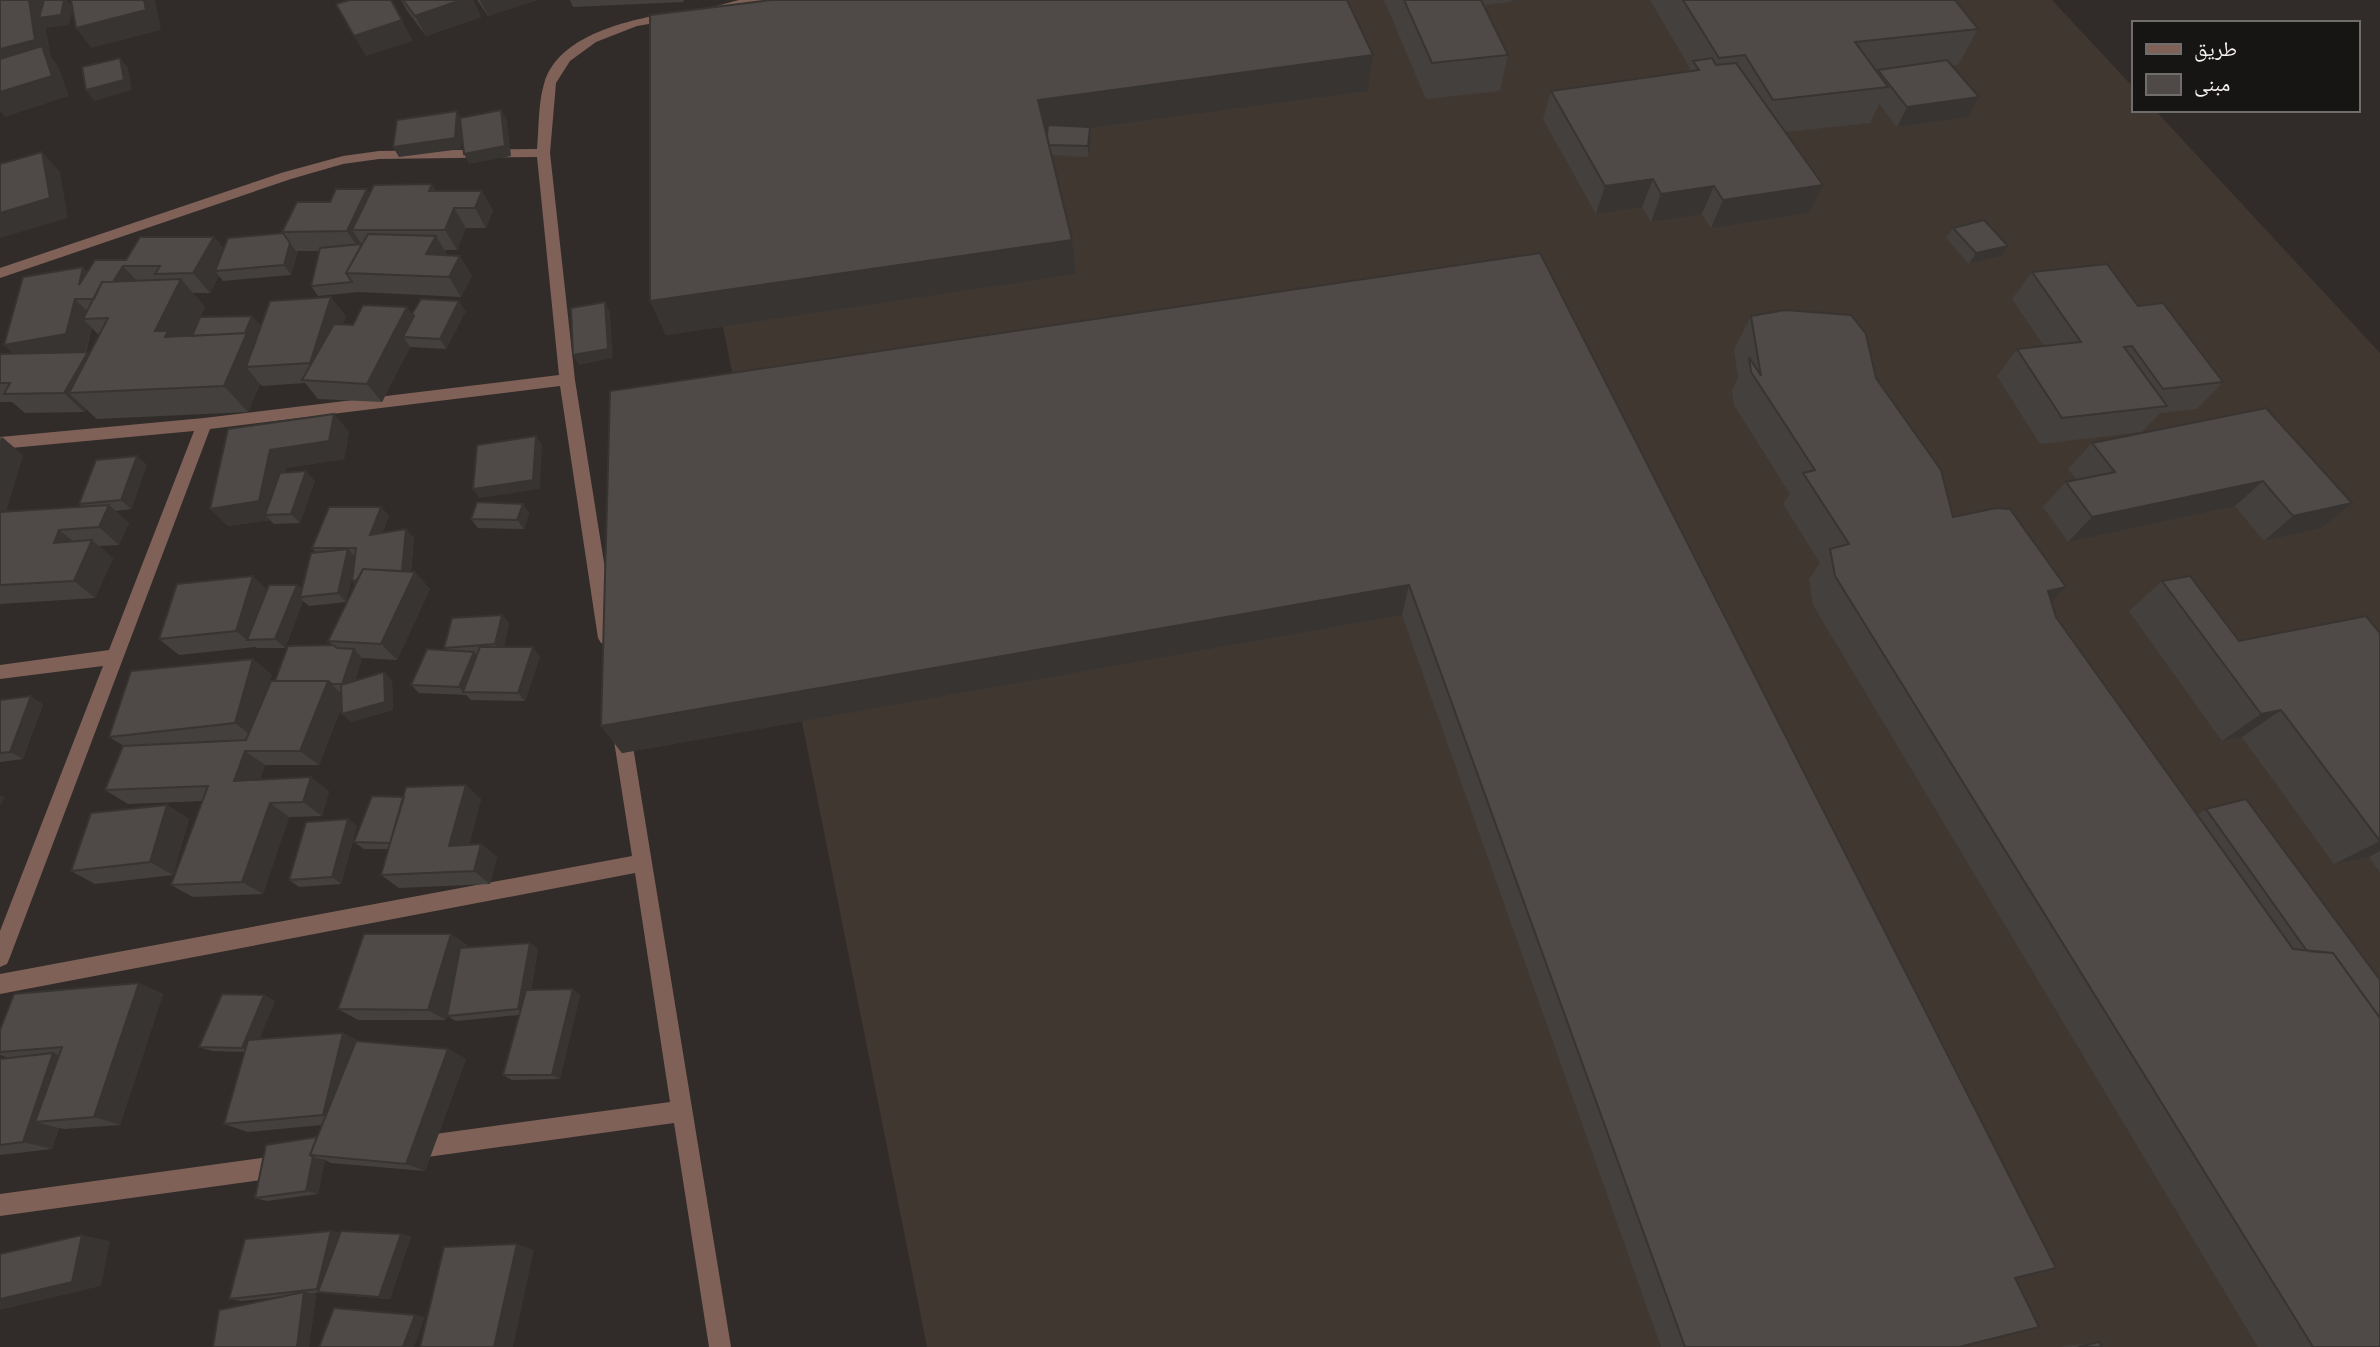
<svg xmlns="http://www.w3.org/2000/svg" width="2380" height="1347" font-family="'Open Sans','Noto Naskh Arabic',sans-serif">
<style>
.built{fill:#413731}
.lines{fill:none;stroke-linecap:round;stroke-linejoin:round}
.minor{fill:#7f6158;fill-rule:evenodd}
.wall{fill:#44403d;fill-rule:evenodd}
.shaded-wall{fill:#373432}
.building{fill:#4f4a47;stroke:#373432;stroke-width:2}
</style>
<rect width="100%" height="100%" fill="#312c29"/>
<path class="built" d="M1056,0H2052L2133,87V110H2155L2380,353V1347H927L666,42Z"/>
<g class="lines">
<path class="minor" d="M739,0H764L758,4L711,13L705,9Z
M674,12L678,13V19L637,26L596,42L570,61L556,83L550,153L575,380L616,638L613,643L607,645L601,643L598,638L560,386L210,429L10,957L7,964L0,967V931L103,666L0,679V665L109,650L194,431L0,449V437L204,418L559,375L537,157L379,159L343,164L291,179L0,278V268L281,173L343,156L379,151L537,149C539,128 538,104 544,84C558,34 630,20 674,12Z
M621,720L627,722L630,728L731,1347H709L674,1123L413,1159L405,1156L402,1148L405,1140L413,1137L670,1102L635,873L0,994V974L632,856L612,728L615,722Z
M284,1155L292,1158L295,1166L292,1174L284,1177L0,1216V1194Z"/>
</g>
<path class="wall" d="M401,0H473L481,17L426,36L406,9Z
M477,0H537L488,16Z
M570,0H684L683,2L573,7Z
M1384,0H1512L1511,2L1484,5L1508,55L1500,91L1426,99Z
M1650,0H1955L1978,29L1958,65L1953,66L1979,97L1968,117L1897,127L1879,104L1870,123L1786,132L1809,213L1711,228L1702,214L1651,222L1642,207L1596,214L1543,119L1551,91L1689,71L1690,68Z
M650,15L1368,91L1090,128L1091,137L1088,157L1052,155L1072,240L1076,274L666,335L650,301Z
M436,191H482L493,211L486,228H466L457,250H444L447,255L472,275L461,297L359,292L318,296L311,286L320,251H298L291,275L223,281L219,276L210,293H193L205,307L191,336L261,325L254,341L255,342L346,316L343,324L353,325L412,314L466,311L446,349L410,347L382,402L318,399L305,383L262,386L260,384L248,412L97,419L86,409L84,412L25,413L12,402H0V354L13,353L87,272L126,260L214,237L224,249L283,233L282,232L330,202L370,193ZM92,328L99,335L89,354L86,352Z
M1953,228L2002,256L1969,264L1946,238Z
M1540,253L2015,1278L1959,1347H1661L1402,615L622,753L601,726Z
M2032,272L2138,306L2223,382L2197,409L2160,413L2142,432L2040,444L1997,376L2017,349L2044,346L2012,299Z
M1751,316L1876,378L1953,517L2066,587L2051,601L2056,617L2197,815L2206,809L2380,980V1347H2258L1813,605L1809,579L1820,563L1783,504L1790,494L1734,405L1732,391L1738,378L1734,350Z
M2266,408L2321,528L2264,541L2235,506L2068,542L2043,507L2066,482L2077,480L2068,469L2092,443Z
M334,414L349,432L344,459L286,468L285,473L315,481L300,523L274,524L270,520L228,526L210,509Z
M0,437L23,455L6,511L82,507L79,504L147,465L131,509L115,511L129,523L119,545L99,546L113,558L95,598L0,604Z
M523,504L529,513L524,529L478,528L471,519Z
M381,507L389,516L382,533L406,529L414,538L411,572H415L430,589L397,660L362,658L355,681L392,680L393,710L351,722L342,706L319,765H265L260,779L329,791L322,816L289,817L263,894L193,897L171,885L203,801L128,804L105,790L124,746L109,737L253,659L272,675L268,687L275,681L333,645L328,641L355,584L352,581L353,572L346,602L309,606L303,601L285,648H257L255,647L179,655L159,639L267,590L297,585L302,589L316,553L312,548Z
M2162,581L2239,641L2380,633V872L2369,857L2334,864L2242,737L2222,741L2129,611Z
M502,615L509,623L504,647L540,656L525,701L471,700L466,695L419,693L411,685L447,650L444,648Z
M0,700L43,704L23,759L0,762Z
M466,785L481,799L469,845L481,844L497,857L490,884L399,888L381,875L389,849H364L354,842L404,797Z
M167,805L189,819L173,875L95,884L71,871Z
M348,819L357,826L341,884L299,887L289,880Z
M451,934L467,945V948L530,943L538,949L531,990L573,989L580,995L560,1079L512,1080L503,1075L519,1015L456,1021L447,1016L446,1020H358L338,1009Z
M139,983L163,994L120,1125L64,1129L59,1128L52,1149L0,1155V1059L9,1058L0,1055V1030Z
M264,995L275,1001L259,1039L361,1042L448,1049L466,1059L425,1171L331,1163L325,1160L318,1194L267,1201L255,1198L317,1137L322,1125L248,1132L224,1124L245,1052L212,1051L199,1047Z
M331,1231L340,1233L411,1236L390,1299L330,1294L320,1293H312L316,1294L309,1347H213L286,1296L242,1301L229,1299Z
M2099,1342L2102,1347H2060L2065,1346Z"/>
<path class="shaded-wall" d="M0,0H67L73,8L69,25L46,28L51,57L58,66L69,96L5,117L0,111Z
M144,0H155L161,30L91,48L76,28Z
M461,0H473L481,17L426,36L415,16Z
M480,0H537L488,16Z
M402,20L413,41L366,56L354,36Z
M1373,55L1368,91L1090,128L1091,137L1088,157V146L1042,135L1038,100Z
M120,58L128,68L132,90L94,101L86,90Z
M1979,97L1968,117L1897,127L1907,107Z
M501,110L507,120L511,156L469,164L464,154Z
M457,111L463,122L461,149L399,157L393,147Z
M42,152L60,172L68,218L0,238V213Z
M1653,179L1642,207L1596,214L1605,186Z
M432,184L444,204L429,191Z
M1823,185L1809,213L1711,228L1723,200Z
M1714,186L1702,214L1651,222L1661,194Z
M367,189L380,209L352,230L363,246L361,251L347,231Z
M482,191L493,211L486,228L475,208Z
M454,208L466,228L457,250L445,230Z
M436,236L448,256L426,254Z
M214,237L229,256L215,271L219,276L210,293L193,273Z
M1072,240L1076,274L666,335L650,301Z
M290,243L296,251H298L291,275L284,265Z
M2008,246L2002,256L1969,264L1976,253Z
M460,256L472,275L461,297L449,277Z
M123,266L141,285L103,299Z
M83,267L102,287L79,285Z
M181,279L205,307L184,349L155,331Z
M331,297L346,316L325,381L310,363Z
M75,299L94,318L83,319L92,328L85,353L24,364L4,345Z
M459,301L466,311L446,349L440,339Z
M605,302L610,312L613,358L579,365L573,355Z
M407,307L421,326L403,337L410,347L382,402L367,384Z
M252,316L261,325L254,341L270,360L246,367L260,384L248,412L224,386L237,350Z
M88,352L107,371L69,393L86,409L84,412L64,393Z
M334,414L349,432L344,459L286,468L277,514L265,515L270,520L228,526L210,509L270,450Z
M536,436L542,445L540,489L479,498L473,489Z
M2,437L23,455L4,518H0V442Z
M137,456L147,465L131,509L121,500Z
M306,471L315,481L300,523L291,514Z
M2263,481L2235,506L2068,542L2092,517Z
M2352,503L2321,528L2264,541L2293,516Z
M523,504L529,513L524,529L517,520Z
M109,505L129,523L119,545L99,527Z
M381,507L389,516L378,544L370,535Z
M406,529L414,538L410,580L361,590L352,581Z
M59,530L81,547L54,543Z
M92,540L113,558L95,598L74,581Z
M348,549L356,558L346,602L338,593Z
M415,572L430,589L397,660L381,644Z
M253,576L271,593L247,640L255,647L236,631Z
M297,585L306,593L300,597L303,601L285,648L275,639Z
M1409,585L1402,615L622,753L601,726Z
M2066,587L2036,616L2048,591Z
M502,615L509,623L503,652L495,644Z
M533,647L540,656L525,701L518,693Z
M354,649L362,658L351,692L342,684Z
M474,652L481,660L463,692L459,687Z
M253,659L272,675L254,738L235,723Z
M384,672L392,680L393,710L351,722L342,714Z
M328,681L345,697L319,765L300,751Z
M31,696L43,704L23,759L10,752Z
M2281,710L2242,737L2222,741L2261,714Z
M245,751L265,765L254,795L234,781Z
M311,777L329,791L322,816L303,802Z
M466,785L481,799L466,859L449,846Z
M0,795L5,797L0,806Z
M270,803L289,817L263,894L242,882Z
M167,805L189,819L173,875L150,862Z
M348,819L357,826L341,884L332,877Z
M2380,841V851L2369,857L2334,864Z
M481,844L497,857L490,884L474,871Z
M451,934L467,945L446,1020L428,1010Z
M530,943L538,949L526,1014L518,1009Z
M139,983L163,994L120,1125L94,1117Z
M573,989L580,995L560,1079L552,1075Z
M264,995L275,1001L254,1053L242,1048Z
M343,1033L363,1043L344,1123L323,1115Z
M448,1049L466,1059L425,1171L406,1164Z
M53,1053L80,1063L35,1122L59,1128L52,1149L23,1142Z
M313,1157L325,1160L318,1194L306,1191Z
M331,1231L342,1234L329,1292L317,1289Z
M401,1234L411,1236L390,1299L379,1297Z
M82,1235L110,1241L101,1286L0,1310V1299Z
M517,1244L534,1250L513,1347H494Z
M304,1292L316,1294L309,1347H297Z
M415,1315L425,1317L414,1347H403Z"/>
<path class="building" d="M0,0H29L35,40L0,49Z
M44,0H64L61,15L39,18Z
M71,0H144L146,10L76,28Z
M350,0H391L402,20L354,36L336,4Z
M403,0H461L415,16Z
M771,0H1347L1373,55L1038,100L1072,240L650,301V15Z
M1404,0H1481L1508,55L1432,63Z
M1683,0H1955L1978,29L1855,42L1888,87L1773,100L1745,55L1719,58Z
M42,46L52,76L0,92V59Z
M120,58L124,80L86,90L82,67Z
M1712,58L1716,65L1736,63L1823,185L1723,200L1714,186L1661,194L1653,179L1605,186L1551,91L1699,70L1693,61Z
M1947,60L1979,97L1907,107L1878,70Z
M501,110L505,146L464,154L460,118Z
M457,111L455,138L393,147L397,120Z
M1048,125L1090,127L1088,146L1049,145L1047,136Z
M42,152L50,198L0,213V164Z
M432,184L429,191H482L475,208H454L445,230H352L374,185Z
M336,189H367L347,231L282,232L297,202H330Z
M1984,220L2008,246L1976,253L1953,228Z
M283,233L290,243L284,265L215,271L228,238Z
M368,234L436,236L426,254L460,256L449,277L346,273Z
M140,237H214L193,273L155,274L160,266H123L113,282H102L94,299H75L66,334L4,345L23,277L83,267L79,285L95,260H126Z
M362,244L346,273L352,282L311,286L320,248Z
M1540,253L2056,1268L2015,1278L2039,1327L1959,1347H1685L1409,585L601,726L610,391Z
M2107,264L2138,306L2163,303L2223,382L2163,389L2132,346L2124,347L2167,406L2062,418L2017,349L2081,342L2032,272Z
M181,279L155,331H168L165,337L247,333L224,386L69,393L108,318L83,319L102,282Z
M331,297L310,363L246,367L270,301Z
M421,299L459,301L440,339L403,337L414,316L412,314Z
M605,302L608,349L573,355L571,308Z
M363,305L407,307L367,384L302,380L334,324L353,325Z
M1785,310L1851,315L1866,334L1876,378L1941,470L1953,517L1996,508L2010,509L2066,587L2048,591L2056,617L2293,949L2333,953L2380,1018V1347H2313L1835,576L1830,549L1849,544L1803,473L1815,470L1751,372L1749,357L1761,376L1751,316Z
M252,316L245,333L192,336L200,317Z
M88,352L64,393L4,394L10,383H0V354Z
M2266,408L2352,503L2293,516L2263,481L2092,517L2066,482L2115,472L2092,443Z
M334,414L329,441L270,450L259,501L210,509L228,429Z
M536,436L533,480L473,489L477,445Z
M137,456L121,500L79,504L96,460Z
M306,471L291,514L265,515L280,473Z
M477,502L523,504L517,520L471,519Z
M109,505L99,527L59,530L54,543L92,540L74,581L0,585V512Z
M329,507H381L370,535L406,529L402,571L363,569L357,580L352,581L356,548H312Z
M348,549L338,593L300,597L311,553Z
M363,569L415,572L381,644L328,641Z
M253,576L236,631L159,639L177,584Z
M2190,576L2239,641L2366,616L2380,633V841L2281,710L2261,714L2162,581Z
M269,585H297L275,639L247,640Z
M502,615L495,644L444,648L452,618Z
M333,645L337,648L354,649L342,684H332L328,681H275L288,646Z
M480,647H533L518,693L463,692Z
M427,649L474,652L459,687L411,685Z
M253,659L235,723L109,737L131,671Z
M384,672L385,702L342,714L341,685Z
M271,681H328L300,751H245L234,781L311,777L303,802L270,803L242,882L171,885L208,786L105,790L123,746L246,740Z
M31,696L10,752L0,753V700Z
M466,785L449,846L481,844L474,871L381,875L406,787Z
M372,796L404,797L390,843L354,842Z
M2246,799L2380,980V1018L2333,953L2307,951L2206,809Z
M167,805L150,862L71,871L91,813Z
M348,819L332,877L289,880L306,822Z
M364,934H451L428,1010L338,1009Z
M530,943L518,1009L447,1016L460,948Z
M139,983L94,1117L35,1122L62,1047L0,1052V1030L14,994Z
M573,989L552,1075H503L526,990Z
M222,994L264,995L242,1048L199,1047Z
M343,1033L323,1115L224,1124L248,1040Z
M356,1041L448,1049L406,1164L310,1155Z
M53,1053L23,1142L0,1145V1059Z
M317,1137L310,1155L313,1157L306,1191L255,1198L266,1145Z
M331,1231L317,1289L229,1299L245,1239Z
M341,1231L401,1234L379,1297L318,1292Z
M82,1235L72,1282L0,1299V1254Z
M517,1244L494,1347H420L444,1247Z
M304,1292L297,1347H213L219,1310Z
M334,1308L415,1315L403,1347H319Z
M2099,1342L2102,1347H2078Z"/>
<rect x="2132" y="21" width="228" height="91" fill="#171514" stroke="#706e6c" stroke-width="2"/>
<rect x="2146" y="44" width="35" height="10" fill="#7f6158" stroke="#706e6c" stroke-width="2"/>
<text x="2194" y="56" font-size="21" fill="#f6f3f1">طريق</text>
<rect x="2146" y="74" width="35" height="21" fill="#4f4a47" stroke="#706e6c" stroke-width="2"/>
<text x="2194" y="91" font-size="21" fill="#f6f3f1">مبنى</text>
</svg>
